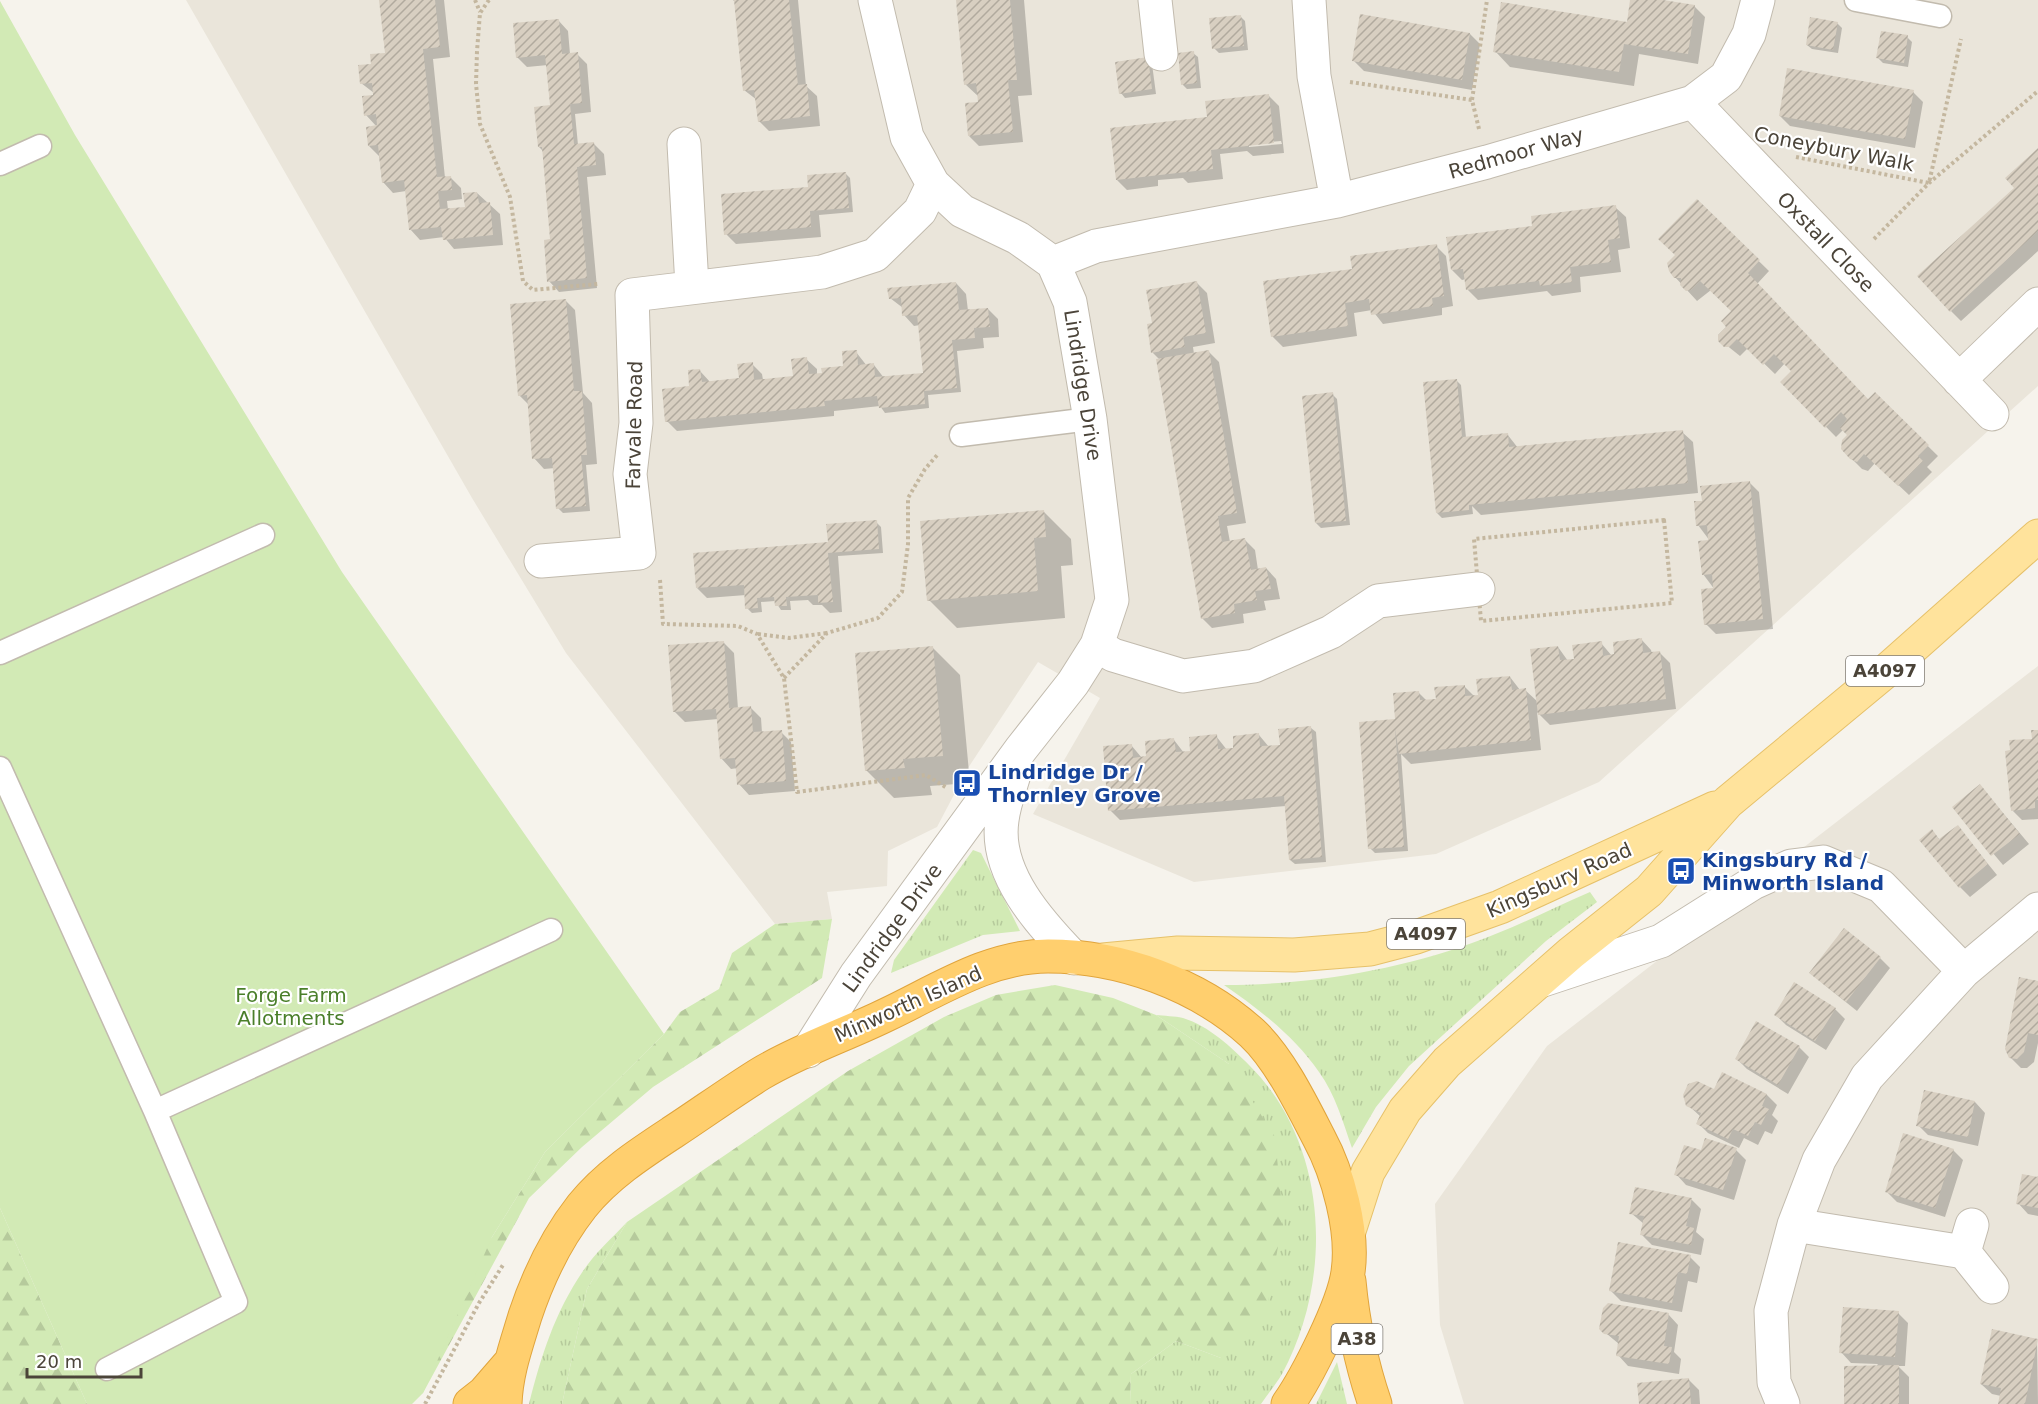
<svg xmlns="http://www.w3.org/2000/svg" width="2038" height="1404" font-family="'DejaVu Sans',sans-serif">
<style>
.residential{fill:#eae5da}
.grass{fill:url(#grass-tufts)}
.forest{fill:url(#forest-firs)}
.garden{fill:#d2eab5}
.shadow{fill:#0003;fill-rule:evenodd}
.building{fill:url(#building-hatch)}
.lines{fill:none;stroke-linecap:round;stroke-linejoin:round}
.lane-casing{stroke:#c2bbae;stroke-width:25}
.street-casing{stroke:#c2bbae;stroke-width:35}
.primary-casing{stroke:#e6c16a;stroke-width:35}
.highway-casing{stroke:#e0a43c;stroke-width:35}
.path{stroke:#c4b79f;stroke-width:4;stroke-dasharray:3 3;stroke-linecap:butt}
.lane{stroke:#fff;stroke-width:22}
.street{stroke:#fff;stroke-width:33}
.primary{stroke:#ffe39c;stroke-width:33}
.highway{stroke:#ffcf6e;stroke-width:33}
.labels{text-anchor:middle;stroke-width:4.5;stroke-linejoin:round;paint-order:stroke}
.shield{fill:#fff;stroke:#817c74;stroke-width:1.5}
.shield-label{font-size:18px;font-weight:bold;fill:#4b4439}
.street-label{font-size:20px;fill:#4b4439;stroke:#fff}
.transit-label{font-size:20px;font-weight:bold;fill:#164399;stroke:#fff;text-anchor:start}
.park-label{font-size:20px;fill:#4a7f2a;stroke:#fff}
</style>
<defs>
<pattern id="grass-tufts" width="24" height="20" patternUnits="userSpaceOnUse" patternTransform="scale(1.5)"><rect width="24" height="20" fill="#d2eab5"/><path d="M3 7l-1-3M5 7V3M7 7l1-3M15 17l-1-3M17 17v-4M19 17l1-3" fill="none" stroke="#b6ca9c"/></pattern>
<pattern id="forest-firs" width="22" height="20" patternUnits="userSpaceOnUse" patternTransform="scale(1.5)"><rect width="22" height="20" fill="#d2eab5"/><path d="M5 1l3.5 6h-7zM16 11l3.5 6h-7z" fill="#b6ca9c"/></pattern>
<pattern id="building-hatch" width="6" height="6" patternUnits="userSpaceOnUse" patternTransform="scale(1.5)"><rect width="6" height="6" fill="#d8cfc1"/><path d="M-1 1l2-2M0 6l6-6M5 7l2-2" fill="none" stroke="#b1aa9e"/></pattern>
</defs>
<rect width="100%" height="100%" fill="#f6f3ec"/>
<path class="residential" d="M186,0H2038V386L1599,782L1436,854L1194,882L1033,814L1100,698L1038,662L968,768L937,827L888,851L887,886L827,892L832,919L775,924L566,653L472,498Z
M2038,666V1404H1464L1440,1325L1435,1204L1547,1046Z"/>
<path class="grass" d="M973,850L981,853L1020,931L983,935L891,973L894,960Z
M1590,892L1597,902L1546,941L1409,1066L1376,1107L1352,1148C1343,1122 1335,1094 1319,1072C1294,1036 1260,1010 1224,985C1307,985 1394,971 1472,943C1512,929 1551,909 1590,892Z
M1156,1015C1164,1016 1175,1016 1183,1018C1209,1026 1231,1047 1249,1065C1329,1144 1334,1278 1282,1374C1276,1384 1268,1394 1261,1404H1130L1131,1374L1176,1341L1221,1358L1229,1064Z
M627,1222L587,1289L562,1404H529C541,1356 555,1312 583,1271C595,1253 612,1238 627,1222Z
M1337,1362L1347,1404H1316Z"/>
<path class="forest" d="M832,919L822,978L653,1087L582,1147L529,1198L423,1393L412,1404H371L492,1237L545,1152L664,1034L680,1012L719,989L732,953L775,924Z
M1055,985L1113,998L1156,1015L1229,1064L1275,1137L1283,1219L1266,1313L1221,1358L1176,1341L1131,1374L1130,1404H562L587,1289L627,1222L848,1071L944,1017L996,995Z
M0,1208L87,1404H0Z"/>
<path class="garden" d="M0,1L75,135L342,572L664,1034L545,1152L492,1237L423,1393L401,1404H87L0,1208Z"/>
<path class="shadow" d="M381,0H444L450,57L433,59L445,178L450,177L461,188L462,199L447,201L448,210L466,208L477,193L500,214L503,245L454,249L444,237L420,240L410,229L406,191L393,193L383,182L379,156L369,146L377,127L366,115L374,93L361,83L373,65L387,54Z
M733,0H798L806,86L817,96L820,126L769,131L759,121L757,100L744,90L736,3Z
M958,0H1024L1032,95L1018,96L1023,142L979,146L969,136L979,97L965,84Z
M1632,0H1653L1695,7L1705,17L1698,64L1639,54L1634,86L1510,67L1495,51L1628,23Z
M1240,16L1245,21L1248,50L1219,53L1214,48Z
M558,20L568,31L570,54H577L587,64L591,112L575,114L578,145L594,144L604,154L606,175L587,177L597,288L559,292L549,281L552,241L543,151L539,147L553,107L548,65L527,67L517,57Z
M1837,23L1842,28L1838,53L1812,49L1807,45Z
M1470,34L1480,44L1472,90L1364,71L1354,61Z
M1907,37L1912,42L1908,67L1883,63L1878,58Z
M1193,53L1198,57L1201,88L1187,89L1182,84Z
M1117,63L1152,64L1156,94L1125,98L1121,93Z
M1913,92L1923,102L1915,148L1790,126L1780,116Z
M1269,96L1279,106L1284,153L1253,156L1247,151L1220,154L1223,179L1188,183L1183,178L1158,180V186L1127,190L1117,180L1209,119ZM1281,141L1282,144L1249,147V144Z
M2038,150V251L1961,321L1951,311Z
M845,173L850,178L853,212L819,215L821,237L736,244L726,234L809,188Z
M1697,201L1769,271L1757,284L1868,401L1875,394L1938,456L1927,467L1932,472L1909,495L1875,463L1868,471L1862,469L1842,449L1849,435L1844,429L1836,437L1782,382L1793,371L1785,363L1775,374L1748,348L1740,356L1720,340L1728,327L1733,311L1711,290L1697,301L1675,277L1677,255Z
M1615,207L1626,217L1630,248L1618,250L1621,272L1580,277L1581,292L1552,296L1547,291L1478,300L1467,289L1466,279L1462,280L1452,270L1534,227Z
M1436,246L1446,256L1453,306L1442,308V315L1383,324L1372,310L1354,313L1357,336L1283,347L1272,336L1354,270Z
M956,283L966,294L968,311L988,309L998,319L999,337L983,338L984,348L957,351L961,392L928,395L929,408L885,413L880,406L834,411V416L677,431L667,421L700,371L711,383L740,380L752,364L762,374L763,380L794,377L806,359L817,369V375L845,367L856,352L867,366L874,365L884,378L924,374L920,325L914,326L904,315L903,308L890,298Z
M1197,283L1207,293L1215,343L1193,347L1194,354L1208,351L1219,362L1246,523L1227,526L1230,542L1245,540L1255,550L1258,570L1266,568L1276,579L1280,599L1264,601L1266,610L1243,614L1244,623L1212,628L1202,618L1160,360L1152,352L1154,324Z
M565,300L575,310L583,393L592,403L597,464L586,465L590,511L563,513L558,508L555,468L544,469L534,458L530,406L519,395Z
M1456,380L1461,385L1466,438L1507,434L1518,448L1682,432L1693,442L1698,493L1481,515L1472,506L1473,514L1442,518L1437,513Z
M1332,394L1337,399L1350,525L1321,528L1316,523Z
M1749,482L1759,492L1773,629L1716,634L1706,624L1715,590L1703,574L1710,541L1698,525L1703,502Z
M1043,511L1071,539L1073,565L1061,566L1065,618L957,628L929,600Z
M876,522L881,527L883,553L838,556L842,612L830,613L822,605H813L808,600L790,601L791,610H781L775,601L761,602L762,612L752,613L747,608L746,595L707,598L697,588L829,544Z
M1641,639L1651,650L1652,654L1660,653L1670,663L1676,709L1550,725L1537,712L1541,750L1411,764L1401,754L1408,851L1375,853L1370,848L1394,721L1418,692L1427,701L1437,700L1464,686L1475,697L1510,677L1520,690H1525L1538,702L1558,647L1568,661L1576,660L1601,643L1612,656Z
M723,642L734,653L738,709L751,708L761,718L762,733L781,732L791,742L795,791L749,795L739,784L738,768L731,769L721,758L718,719L685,722L674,711Z
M932,647L960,675L970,783L930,786L932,795L894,798L867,771Z
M1311,728L1316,732L1326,862L1295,864L1290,860L1286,806L1120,820L1110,810L1131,745L1142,758H1148L1174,740L1184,753H1192L1216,736L1227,750L1235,749L1259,735L1269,747L1281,746Z
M2038,731V819L2022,820L2012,810Z
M1980,786L2029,844L2003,865L1954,807Z
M1958,827L1997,875L1970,897L1960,887L1932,831L1940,840Z
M1880,958L1890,968L1857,1011L1822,983Z
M2038,982V1043L2034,1062L2027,1068H2021L2010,1057Z
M1835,1009L1845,1019L1826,1050L1786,1025L1776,1015Z
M1799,1047L1809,1057L1788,1094L1747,1069L1737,1059Z
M1715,1091L1767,1095L1777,1105L1772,1115L1778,1121L1772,1134L1765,1131L1758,1145L1744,1138L1739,1148L1708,1133L1698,1123L1701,1117L1688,1105Z
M1975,1102L1985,1113L1978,1146L1928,1135L1918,1125Z
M1736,1150L1746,1160L1734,1200L1686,1185L1676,1174L1702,1152Z
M1953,1150L1963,1160L1945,1217L1897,1202L1887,1192Z
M2038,1176V1216L2028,1214L2018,1203Z
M1691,1199L1701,1209L1696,1232L1704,1239L1701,1255L1652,1245L1642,1235L1644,1224L1631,1213Z
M1690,1257L1700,1267L1697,1283L1688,1281L1682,1312L1621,1301L1611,1291Z
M1898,1313L1908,1323L1905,1366H1898L1909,1377V1404H1846L1878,1364L1851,1363L1841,1352Z
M1668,1314L1678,1325L1674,1352L1681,1359L1679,1374L1628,1366L1618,1355L1619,1344L1601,1329Z
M2037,1340L2038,1404H2000L2001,1396L1992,1394L1981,1384Z
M1689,1380L1699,1390L1700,1404H1640Z"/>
<path class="building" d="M379,0H435L440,47L423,49L437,177L451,176L452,190L438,191L440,209L465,207L463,193L477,192L479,203L490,202L493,235L443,240L441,227L409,230L404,180L382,183L378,145L368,146L366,127L377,125L376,114L364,116L362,96L373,95L372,83L360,84L358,65L371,64L370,54L385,53Z
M734,0H789L798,85L807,84L810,116L758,122L754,90L743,91Z
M956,0H1010L1017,80H1008L1013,132L968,136L965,103L978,102L976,83L964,85Z
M1630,0H1663L1695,5L1688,54L1624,44L1619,72L1493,52L1501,2L1627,22Z
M1360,14L1470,33L1462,80L1352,61Z
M1241,15L1244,46L1212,49L1209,18Z
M1810,17L1838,22L1833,50L1806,45Z
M559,19L562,54L578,52L582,103L570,104L574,144L594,142L596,165L577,167L587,278L547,282L544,240L550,239L542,147H538L534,107L550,105L545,55L516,58L513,23Z
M1881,31L1908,35L1904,63L1876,58Z
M1194,51L1197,83L1181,85L1178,53Z
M1148,57L1152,89L1119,94L1115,62Z
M1787,68L1914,90L1905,139L1779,116Z
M1269,94L1274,143L1211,150L1213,169L1116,180L1110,128L1207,117L1205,101Z
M2038,148V231L1950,312L1917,276L2014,188L2005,178Z
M846,172L849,208L810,211L811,227L724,235L721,194L808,187L807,175Z
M1697,199L1760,260L1748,273L1868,399L1875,392L1929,445L1918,456L1923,461L1898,486L1864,454L1857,462L1850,459L1841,449L1842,440L1847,435L1840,428L1847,419L1841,412L1825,428L1780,382L1791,371L1774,354L1763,365L1737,339L1729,347H1724L1718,341V335L1726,327L1721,321L1731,311L1700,281L1691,290L1686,291L1680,285L1681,278H1674L1669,271L1667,263L1675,255L1658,239Z
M1616,205L1620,238L1608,240L1611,262L1570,267L1572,282L1540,286L1539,281L1466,290L1463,269L1451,270L1446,237L1532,226L1531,216Z
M1437,244L1444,296L1432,298L1433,306L1371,315L1369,299L1345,303L1348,326L1271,337L1263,281L1352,269L1350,256Z
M1197,281L1206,333L1183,337L1185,347L1151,353L1147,324L1152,323L1146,290Z
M956,282L959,310L988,308L990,327L974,328L975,338L952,340L957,388L924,391L925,404L879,408L877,396L824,401L825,406L665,422L662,389L689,386L688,370L700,369L702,382L739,378L737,364L753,362L754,380L793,376L791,359L807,357L809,374L822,373L821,368L843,366L842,351L857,350L858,365L874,363L875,377L923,373L917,315L902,316L901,298L889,299L887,288Z
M566,299L574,391H582L587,455H581L586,506L556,509L552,458L532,459L527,395L518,396L510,304Z
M1209,350L1237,513L1218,516L1222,542L1245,538L1251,570L1266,567L1271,589L1255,591L1257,600L1234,604L1235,613L1201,619L1156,359Z
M1457,379L1462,437L1508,433L1509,447L1683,430L1688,483L1469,505V510L1436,513L1423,382Z
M1333,392L1346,521L1315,523L1302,396Z
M1750,481L1763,619L1704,625L1701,589L1713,588L1712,574L1702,575L1698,541L1708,540L1707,525L1696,526L1694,501H1702L1700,486Z
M1044,510L1046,537L1034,538L1038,591L927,601L920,521Z
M877,520L879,549L828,553L833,602L818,603V595L786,597L787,606H775L774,597L757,598L758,608L745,609L744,585L696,588L693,553L828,542L826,524Z
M1642,638L1643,653L1660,651L1666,699L1538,715L1530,649L1558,646L1560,660L1574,659L1572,645L1602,641L1603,656L1614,654L1613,642Z
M724,641L729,708L751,706L753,732L782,730L786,781L737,785L735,758L720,759L716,709L673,712L668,645Z
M933,646L943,756L903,759L905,768L865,771L855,653Z
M1510,676L1512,690L1526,688L1531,740L1399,754L1395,728L1404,847L1368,849L1359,722L1395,719L1393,693L1419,691L1420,700L1436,699L1434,687L1465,685V696L1478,695L1476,679Z
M1311,726L1322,857L1289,860L1284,796L1108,811L1103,746L1132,744L1133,758L1146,756L1145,741L1174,738L1176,752L1190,751L1189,737L1217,734L1218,749L1233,748V736L1259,733L1260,746L1280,745L1278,729Z
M2031,730H2038V800H2035V808L2011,811L2005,751L2010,750L2009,740L2032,739Z
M1980,784L2020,834L1991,856L1952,807Z
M1958,825L1988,864L1959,888L1919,840L1932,829L1939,839Z
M1844,928L1881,957L1846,1002L1809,973Z
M2019,977L2038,981V1035L2028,1033L2024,1052L2017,1059L2009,1058L2005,1049Z
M1794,982L1836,1008L1815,1041L1774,1015Z
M1756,1021L1800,1046L1778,1085L1735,1059Z
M1722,1072L1767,1094L1762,1106L1769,1109L1761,1125L1755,1122L1748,1136L1733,1129L1728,1139L1696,1124L1701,1113L1686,1106L1683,1095L1688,1084L1697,1081L1714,1089Z
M1924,1090L1975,1101L1968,1137L1916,1126Z
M1903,1133L1954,1149L1935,1208L1885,1192Z
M1705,1138L1737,1148L1723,1190L1674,1175L1684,1145L1701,1150Z
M2022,1174L2038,1177V1208L2016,1204Z
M1635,1187L1692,1198L1686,1226L1694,1228L1691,1245L1640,1235L1644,1216L1629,1214Z
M1618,1242L1691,1255L1687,1274L1678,1272L1672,1303L1609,1291Z
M1608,1303L1669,1313L1664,1346L1672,1347L1669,1364L1616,1356L1619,1336L1604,1334L1599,1329L1603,1308Z
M1843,1307L1899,1311L1895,1357L1839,1353Z
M1992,1329L2038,1339L2025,1404H1998L2001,1388L1980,1384Z
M1899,1365V1404H1844V1366Z
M1689,1378L1691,1404H1639L1637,1383Z"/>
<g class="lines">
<g class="lane-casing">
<path id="lane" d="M1856,0L1940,16
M0,164L40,146
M961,435L1090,419
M0,653L263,535
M0,768L155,1111L236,1302L107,1369
M155,1111L551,930"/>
</g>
<g class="street-casing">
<path id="street" d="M1155,0L1161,54
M1309,0L1314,76L1337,201
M1693,102L1992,414
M684,144L692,286
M1053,263L1096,246L1337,201L1487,162L1693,102L1726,77L1749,34L1758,0
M1959,380L2038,304
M541,561L639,553L630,474L636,423L632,295L822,272L875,255L920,211L933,184
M1097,645L1113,655L1183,676L1254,666L1331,632L1378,601L1478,589
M1015,771C1011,786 1004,803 1002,820C994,873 1040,923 1074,958
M1540,981L1661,941L1753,883L1791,866L1823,862L1881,886L1964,971
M808,1051L856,975L1021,749L1073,683L1097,645L1112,600L1090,419L1070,302L1053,263L1018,238L962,211L933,184L907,137L875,0
M1794,1225L1964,1252
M1972,1225L1964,1252L1992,1287
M1783,1404L1774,1382L1771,1311L1794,1225L1819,1160L1867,1077L1964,971L2038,909"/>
</g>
<g class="primary-casing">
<path id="primary" d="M1103,960L1178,953L1294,955L1370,949L1416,937L1500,907L1715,808
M1349,1231L1368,1172L1405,1110L1447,1062L1571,953L1649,891L1728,802L1886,671L2038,536"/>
</g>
<g class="highway-casing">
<path id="highway" d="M1349,1281C1353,1324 1361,1363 1375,1404
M470,1404L484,1393L510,1363
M505,1404C506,1373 516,1346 525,1316C538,1277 556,1239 582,1206C607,1175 641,1153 673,1132C702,1113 731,1092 760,1074C800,1050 845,1035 886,1015C937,991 989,956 1048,956C1120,956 1198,984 1252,1033C1279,1058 1302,1105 1319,1138C1338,1173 1354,1231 1348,1272C1344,1304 1307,1377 1288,1404"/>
</g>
<path class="path" d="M475,0L480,12
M489,0L480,13L477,51L476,84L480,124L510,197L523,281L533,290L598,284
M1350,82L1472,100
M1479,129L1472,100L1487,0
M1796,157L1929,183L1961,39
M1874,239L1929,183L2038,91
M1664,520L1672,603L1481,621L1474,539Z
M660,580L663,624L738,626L757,634L784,678L797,792L926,775L947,788
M758,634L789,638L827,633
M784,678L827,633L878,618L902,592L908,544V498L925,469L939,453
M425,1404L479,1303L503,1265"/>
<use href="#lane" class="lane"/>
<use href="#street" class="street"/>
<use href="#primary" class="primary"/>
<use href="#highway" class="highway"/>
</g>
<defs>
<g id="bus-square" transform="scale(1.5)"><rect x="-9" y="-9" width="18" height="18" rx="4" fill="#1a4fb4" stroke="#fff"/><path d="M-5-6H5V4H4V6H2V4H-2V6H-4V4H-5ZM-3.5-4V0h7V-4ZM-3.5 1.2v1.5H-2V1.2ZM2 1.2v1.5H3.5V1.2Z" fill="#fff"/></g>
</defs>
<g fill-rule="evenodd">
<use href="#bus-square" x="967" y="783"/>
<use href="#bus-square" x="1681" y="871"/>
</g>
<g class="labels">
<g class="shield">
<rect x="1846" y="656" width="78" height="30" rx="4.5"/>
<rect x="1387" y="919" width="78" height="30" rx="4.5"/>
<rect x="1331.5" y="1324" width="51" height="30" rx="4.5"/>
</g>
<g class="shield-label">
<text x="1885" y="677">A4097</text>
<text x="1426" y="940">A4097</text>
<text x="1357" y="1345">A38</text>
</g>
<g class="street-label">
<text transform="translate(1834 149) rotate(11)" y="7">Coneybury Walk</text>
<text transform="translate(1516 153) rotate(-16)" y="7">Redmoor Way</text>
<text transform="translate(1826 242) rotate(46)" y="7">Oxstall Close</text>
<text transform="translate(1083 385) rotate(81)" y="7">Lindridge Drive</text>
<text transform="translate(634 425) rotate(-89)" y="7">Farvale Road</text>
<text transform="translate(1559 880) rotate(-24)" y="7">Kingsbury Road</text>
<text transform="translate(892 928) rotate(-54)" y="7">Lindridge Drive</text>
<text transform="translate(908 1004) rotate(-24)" y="7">Minworth Island</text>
</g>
<g class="transit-label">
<text x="988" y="779">Lindridge Dr /<tspan x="988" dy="23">Thornley Grove</tspan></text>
<text x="1702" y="867">Kingsbury Rd /<tspan x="1702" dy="23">Minworth Island</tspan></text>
</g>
<g class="park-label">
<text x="291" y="1002">Forge Farm<tspan x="291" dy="23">Allotments</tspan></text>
</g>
</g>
<path d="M27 1368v9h114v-9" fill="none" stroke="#4b4439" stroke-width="3"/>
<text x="36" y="1368" font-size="18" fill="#4b4439" stroke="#ffffff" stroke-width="4.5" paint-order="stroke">20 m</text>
</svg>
